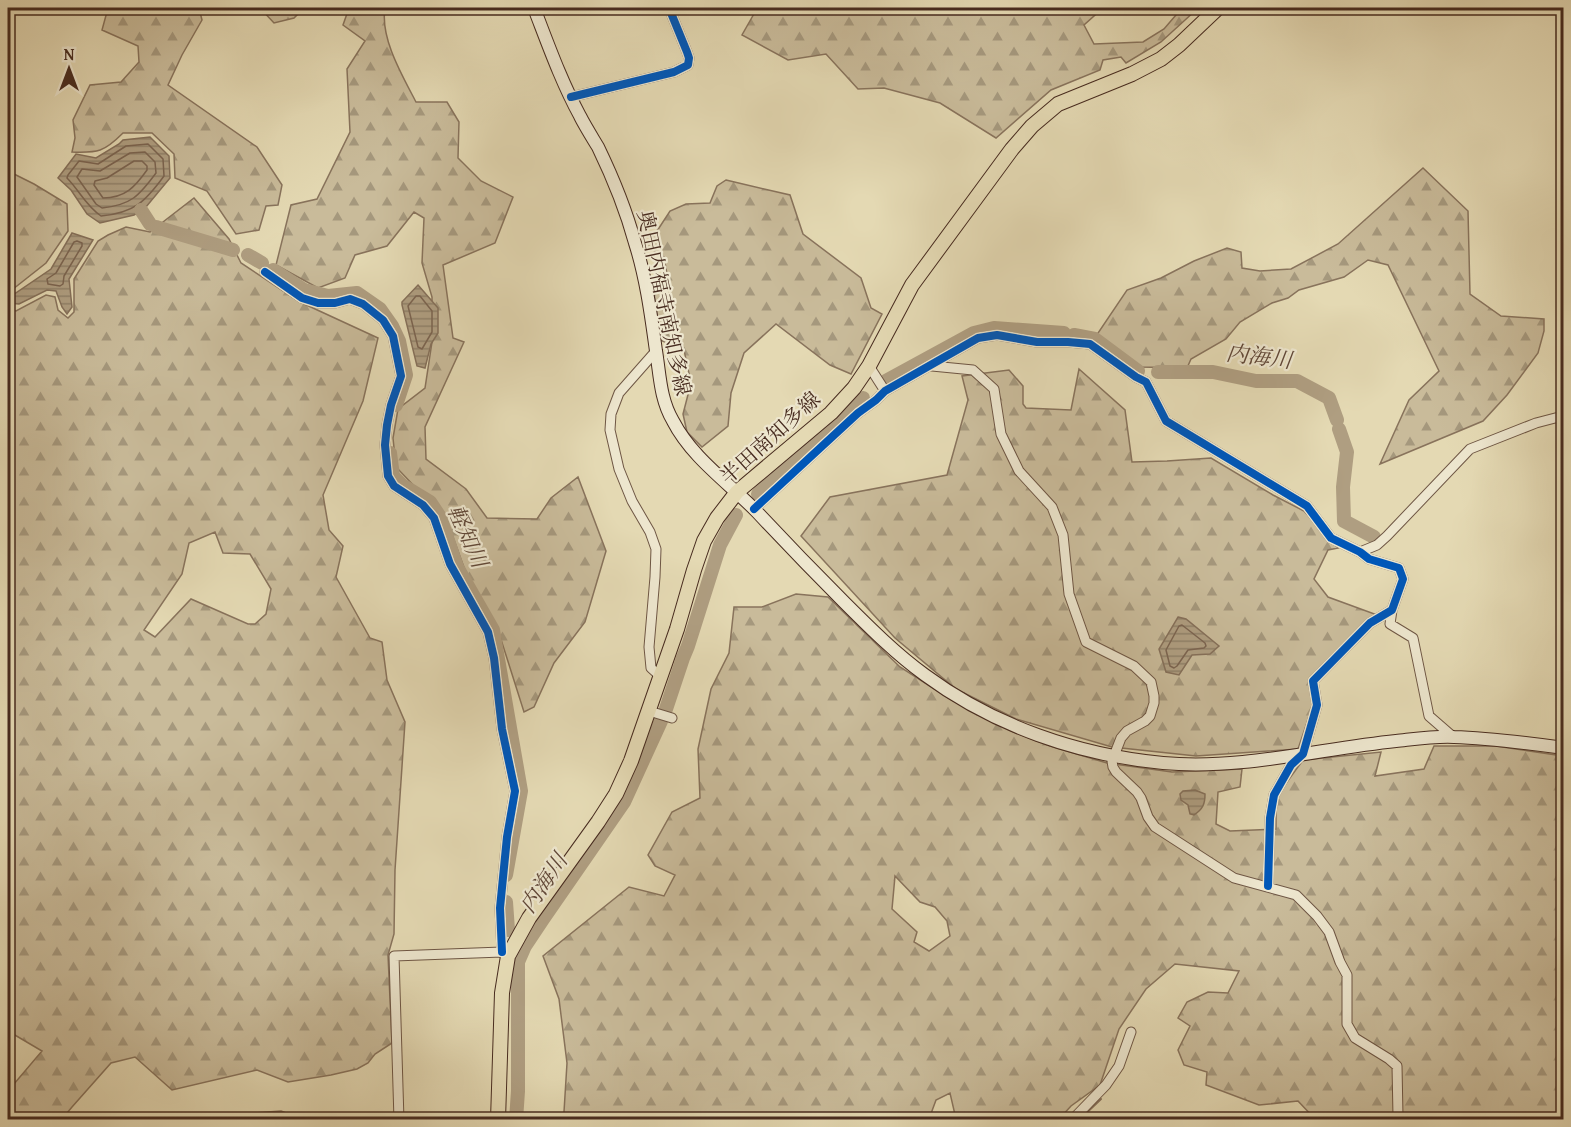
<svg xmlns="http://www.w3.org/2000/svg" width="1571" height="1127" font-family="'Gentium Book Plus','Noto Serif JP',serif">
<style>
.forest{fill:url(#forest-firs);stroke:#88735c;stroke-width:1.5;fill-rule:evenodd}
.water{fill:url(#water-rules);stroke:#85705a;stroke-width:1.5}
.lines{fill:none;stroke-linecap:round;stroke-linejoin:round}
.shore{stroke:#7b6450;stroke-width:1.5}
.stream{stroke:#85705a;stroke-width:2}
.river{stroke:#af9e81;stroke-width:14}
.street-casing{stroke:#6e5644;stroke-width:11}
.secondary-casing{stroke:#472b1f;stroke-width:14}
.primary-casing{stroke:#472b1f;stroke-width:16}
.street{stroke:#ede6ce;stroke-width:9}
.secondary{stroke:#ede6ce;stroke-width:12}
.primary{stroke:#e4d9b3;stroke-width:14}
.cycleway-casing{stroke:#ede6ce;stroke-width:11}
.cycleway{stroke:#0057b8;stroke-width:8}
.labels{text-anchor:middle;stroke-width:4.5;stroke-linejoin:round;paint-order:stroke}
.street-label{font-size:21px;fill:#472b1f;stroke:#ede6ce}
.water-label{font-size:22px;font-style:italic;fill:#614838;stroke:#ede6ce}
</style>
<defs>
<pattern id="forest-firs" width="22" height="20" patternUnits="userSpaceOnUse" patternTransform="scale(1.5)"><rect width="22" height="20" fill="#c9bb9a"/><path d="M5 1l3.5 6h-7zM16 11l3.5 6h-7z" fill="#a5987d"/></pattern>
<pattern id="water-rules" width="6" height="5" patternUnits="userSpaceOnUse" patternTransform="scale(1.5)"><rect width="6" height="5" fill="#af9e81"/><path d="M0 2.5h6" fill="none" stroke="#908169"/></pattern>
</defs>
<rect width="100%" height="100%" fill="#e4d9b3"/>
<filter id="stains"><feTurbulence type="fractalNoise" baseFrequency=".00333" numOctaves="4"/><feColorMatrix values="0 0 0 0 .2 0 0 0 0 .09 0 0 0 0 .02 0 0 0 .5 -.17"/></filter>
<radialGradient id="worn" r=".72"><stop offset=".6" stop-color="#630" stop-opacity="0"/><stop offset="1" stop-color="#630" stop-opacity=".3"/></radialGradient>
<path class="forest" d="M108,8H199L202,20L182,55L168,85L257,147L282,185L278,205L266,206L259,230L236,234L207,191L175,178L174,154L152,133H123C104,152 98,153 72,152L75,138L73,120L90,85L121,82L139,62L138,46L102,30Z
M260,8H304L294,18L274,23Z
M349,8H385C380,38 402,75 416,102H447L459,122L458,158L481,181L513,197L495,243L443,265L453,338L464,342L425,427L426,459L466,489L487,518L537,519L551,498L578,477L606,551L585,622L554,663L534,707L524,712L498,630L466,573L445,515L434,500L416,488L396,467L393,438L398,409L425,388L432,342V297L422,263L424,218L414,212L387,246L355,255L345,278L318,288L276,265L291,205L317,199L350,132L347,69L365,41L343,25Z
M754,8H1103L1084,25L1094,44L1143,42L1164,29L1182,8H1196V10L1161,42L1126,63L1121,57L1103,60L1100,70L1051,90L996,138L940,103L884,88L858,89L826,54L788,60L742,35L755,12Z
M1423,168L1468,211L1470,294L1501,316L1544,319V331L1538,353L1507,395L1483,421L1380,464L1409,400L1439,371L1388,265L1368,260L1344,277L1299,290L1288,298L1272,303L1240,322L1226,339L1191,359L1187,368L1139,367L1096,336L1127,290L1161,278L1194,261L1227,248L1241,252L1242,268L1260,271L1291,269L1338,244Z
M8,171L34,184L67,204L68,231L46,263L8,293Z
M726,180L790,195L803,234L861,278L871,308L882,314L851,374L830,365L776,324L744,353L731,393L728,426L702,447L687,432L683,414L691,383L684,350L660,340L654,293L669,286L664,257L645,245L659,228L670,211L686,204L710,203L717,186Z
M194,198L229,239L241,263L300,302L378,338L363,401L323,495L329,530L343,546L336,577L370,638L382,642L387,680L405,722L395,870L394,934L388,955L392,1043L375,1054L368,1063L357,1069L331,1075L288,1082L257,1070L172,1090L135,1057L111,1063L72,1107L62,1119L8,1120V1091L42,1051L8,1031V309L16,311L46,295L55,297L58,310L68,318L74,312V279L98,241L108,235L126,227L150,232ZM215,532L223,553L250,554L271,589L266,614L255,624H248L191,599L155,637L144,630L182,574L189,543Z
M1079,369L1125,410L1132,462L1167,461L1211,458L1273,495L1304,511L1338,548L1328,550L1314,579L1328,597L1380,616L1311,679L1313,705L1298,749L1196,756L1112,747L1016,719L956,689L895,638L801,536L830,497L947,475L968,400L962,376L1009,370L1023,386V404L1026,408L1071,410Z
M796,594L828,597L900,667L950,699L1011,731L1050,746L1107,763L1172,772L1242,769L1240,787L1218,792L1216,824L1230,831L1276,829V797L1303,760L1381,752L1375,776L1424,769L1434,746H1496L1563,756V1119H1315L1298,1101L1259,1105L1206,1085L1207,1072L1184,1065L1178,1050L1190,1026L1178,1018L1187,1002L1208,992L1228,993L1239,971L1175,964L1146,989L1119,1029L1100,1085L1071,1106L1059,1119H956L950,1093L936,1100L929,1119H565L564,1112L567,1063L559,999L543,956L629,887L664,896L675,875L655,866L648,855L672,812L700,798L698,749L711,689L729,653L734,607H762ZM895,876L920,902L935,907L947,921L950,936L929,951L914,942L917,932L892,909Z
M281,1111L301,1119H210L230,1115Z"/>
<path class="water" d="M150,137L169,156L170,178L146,207L134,215L100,223L87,214L71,190L58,178L76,154L96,158L119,144L123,140Z
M72,233L93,240L69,279L72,307L67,314L62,307L56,291L47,290L19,304L8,303L10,297L51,269Z
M418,285L438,308V333L431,344L425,368L417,366L402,305V302Z
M1178,617L1186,619L1219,646L1210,654L1192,655L1179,675L1166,672L1159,649Z
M1195,790L1205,794C1205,804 1203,809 1194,815L1190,814L1188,805L1181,800L1180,794L1183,791Z"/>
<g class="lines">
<path class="shore" d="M148,144L163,159L164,176C145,202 134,213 101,216C86,206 79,190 67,178L68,175L79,161L98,164L126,146Z
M145,152L155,162L156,173C139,196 131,205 102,208L96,204L77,177L82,169L100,171L130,153Z
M134,161H142L147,166V170C135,187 125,198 103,198L94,185L95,181L107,178Z
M77,241L82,243V246L64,276L63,284L60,286L48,284L47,279L56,273L74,242Z
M416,296H420L432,311V332L422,349L418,347L408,306Z
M1182,625L1205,643L1206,646L1204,648L1188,650L1177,666L1174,668L1170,666L1166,650L1179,626Z"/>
<path class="stream" d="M1079,1120L1101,1099"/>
<path class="river" d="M141,210L150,224
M156,227L233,250
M248,255L262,263
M273,270L304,290L328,296L357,293L380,309L392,326L399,341L406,375L396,405
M1074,335L1095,339L1138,371
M1158,372H1213L1256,381H1297L1329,398L1337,420
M886,381L974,333L994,328L1064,333
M1339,429L1347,452L1343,487L1344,521L1374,537
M390,453L393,476L402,485L430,502L440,517L457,567L493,630L521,791L506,875
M758,494L821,435L863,398
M666,709L683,658L688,646L720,545L736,515
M506,902L508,930
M516,1120L518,1091V962L525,946L543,919L624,802L661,721"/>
<g class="street-casing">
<path id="street" d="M571,97L674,72L688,65L689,58L687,52L669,8
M265,272L302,298L318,303H335L350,299L363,304L383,320L393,336L401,376L391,405L387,425L385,445L388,476L394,486L423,505L434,518L450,564L488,632L494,658L502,729L515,791L507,837L500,908L502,952
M656,351L619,393L611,414L610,430L619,469L632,501L650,532L656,549L655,577L649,647L651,668L661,677
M869,366L885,391
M932,366L973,370L994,389L1001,434L1019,471L1052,507L1063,535L1069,594L1086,642L1134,666L1151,682L1154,696V703L1150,716L1145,721L1127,731L1121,738L1112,761L1113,767L1116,772L1137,792L1141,798L1148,817L1155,827L1234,878L1296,895L1317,916L1329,932L1340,962L1347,975V1024L1355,1038L1389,1059L1397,1066L1398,1116L1397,1120
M754,509L858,413L876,400L885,391L978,338L997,335L1037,342H1068L1090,344L1136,377L1146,382L1166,421L1307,506L1331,538L1360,552L1369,559L1399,568L1403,579L1392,610L1370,623L1313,681L1317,705L1303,754L1291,765L1274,795L1270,818L1268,886
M1360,552L1377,545L1387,536L1470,449L1536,423L1559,417L1564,418
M1392,610L1390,624L1413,638L1429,716L1452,736
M649,711L672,718
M399,1120L394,956L502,952L506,955
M1072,1120L1106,1085L1119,1066L1131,1032"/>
</g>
<g class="secondary-casing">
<path id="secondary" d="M534,8C548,44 561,81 580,116C585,126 592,137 598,147C613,178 626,210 635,243C646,277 651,315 656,351C660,375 660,399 673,421C692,458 729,483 757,512C786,543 814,572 844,602C870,628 896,654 925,675C994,726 1078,755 1163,763C1242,770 1318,749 1396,741C1415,739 1435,736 1454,737C1491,738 1527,743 1564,748"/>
</g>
<g class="primary-casing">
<path id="primary" d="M498,1120L502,993L508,956L529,918L598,822L616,794L631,761L677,629L694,570L704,541L717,518L737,492L831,413L854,388L869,366L912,285L1012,149L1032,126L1058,104L1132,74L1161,59L1179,45L1218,8"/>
</g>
<use href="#street" class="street"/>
<use href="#secondary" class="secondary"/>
<use href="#primary" class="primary"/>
<g class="cycleway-casing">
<path id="cycleway" d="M571,97L674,72L688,65L689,58L687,52L669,8
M265,272L302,298L318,303H335L350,299L363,304L383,320L393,336L401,376L391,405L387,425L385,445L388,476L394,486L423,505L434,518L450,564L488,632L494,658L502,729L515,791L507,837L500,908L502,952
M754,509L858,413L876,400L885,391L978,338L997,335L1037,342H1068L1090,344L1136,377L1146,382L1166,421L1307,506L1331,538L1360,552L1369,559L1399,568L1403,579L1392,610L1370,623L1313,681L1317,705L1303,754L1291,765L1274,795L1270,818L1268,886"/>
</g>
<use href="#cycleway" class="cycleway"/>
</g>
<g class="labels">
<g class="street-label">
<text transform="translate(664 303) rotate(78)" y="7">奥田内福寺南知多線</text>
<text transform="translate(770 438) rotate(-42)" y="7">半田南知多線</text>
</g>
<g class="water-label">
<text transform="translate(1259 356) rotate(7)" y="8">内海川</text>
<text transform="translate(468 536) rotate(66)" y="8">軽知川</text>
<text transform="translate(543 883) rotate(-56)" y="8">内海川</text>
</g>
</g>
<rect width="1571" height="1127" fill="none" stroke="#e4d9b3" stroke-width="30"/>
<rect x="9" y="9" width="1553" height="1109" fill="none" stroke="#472b1f" stroke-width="3"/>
<rect x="15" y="15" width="1541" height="1097" fill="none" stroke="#472b1f" stroke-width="1.5"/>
<g transform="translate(69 69)" stroke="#ede6ce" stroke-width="4.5" paint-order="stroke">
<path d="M0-4.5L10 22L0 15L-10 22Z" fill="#472b1f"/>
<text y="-9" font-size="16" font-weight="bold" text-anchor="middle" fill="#472b1f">N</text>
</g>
<rect width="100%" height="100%" filter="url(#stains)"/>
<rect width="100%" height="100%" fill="url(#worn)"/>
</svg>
